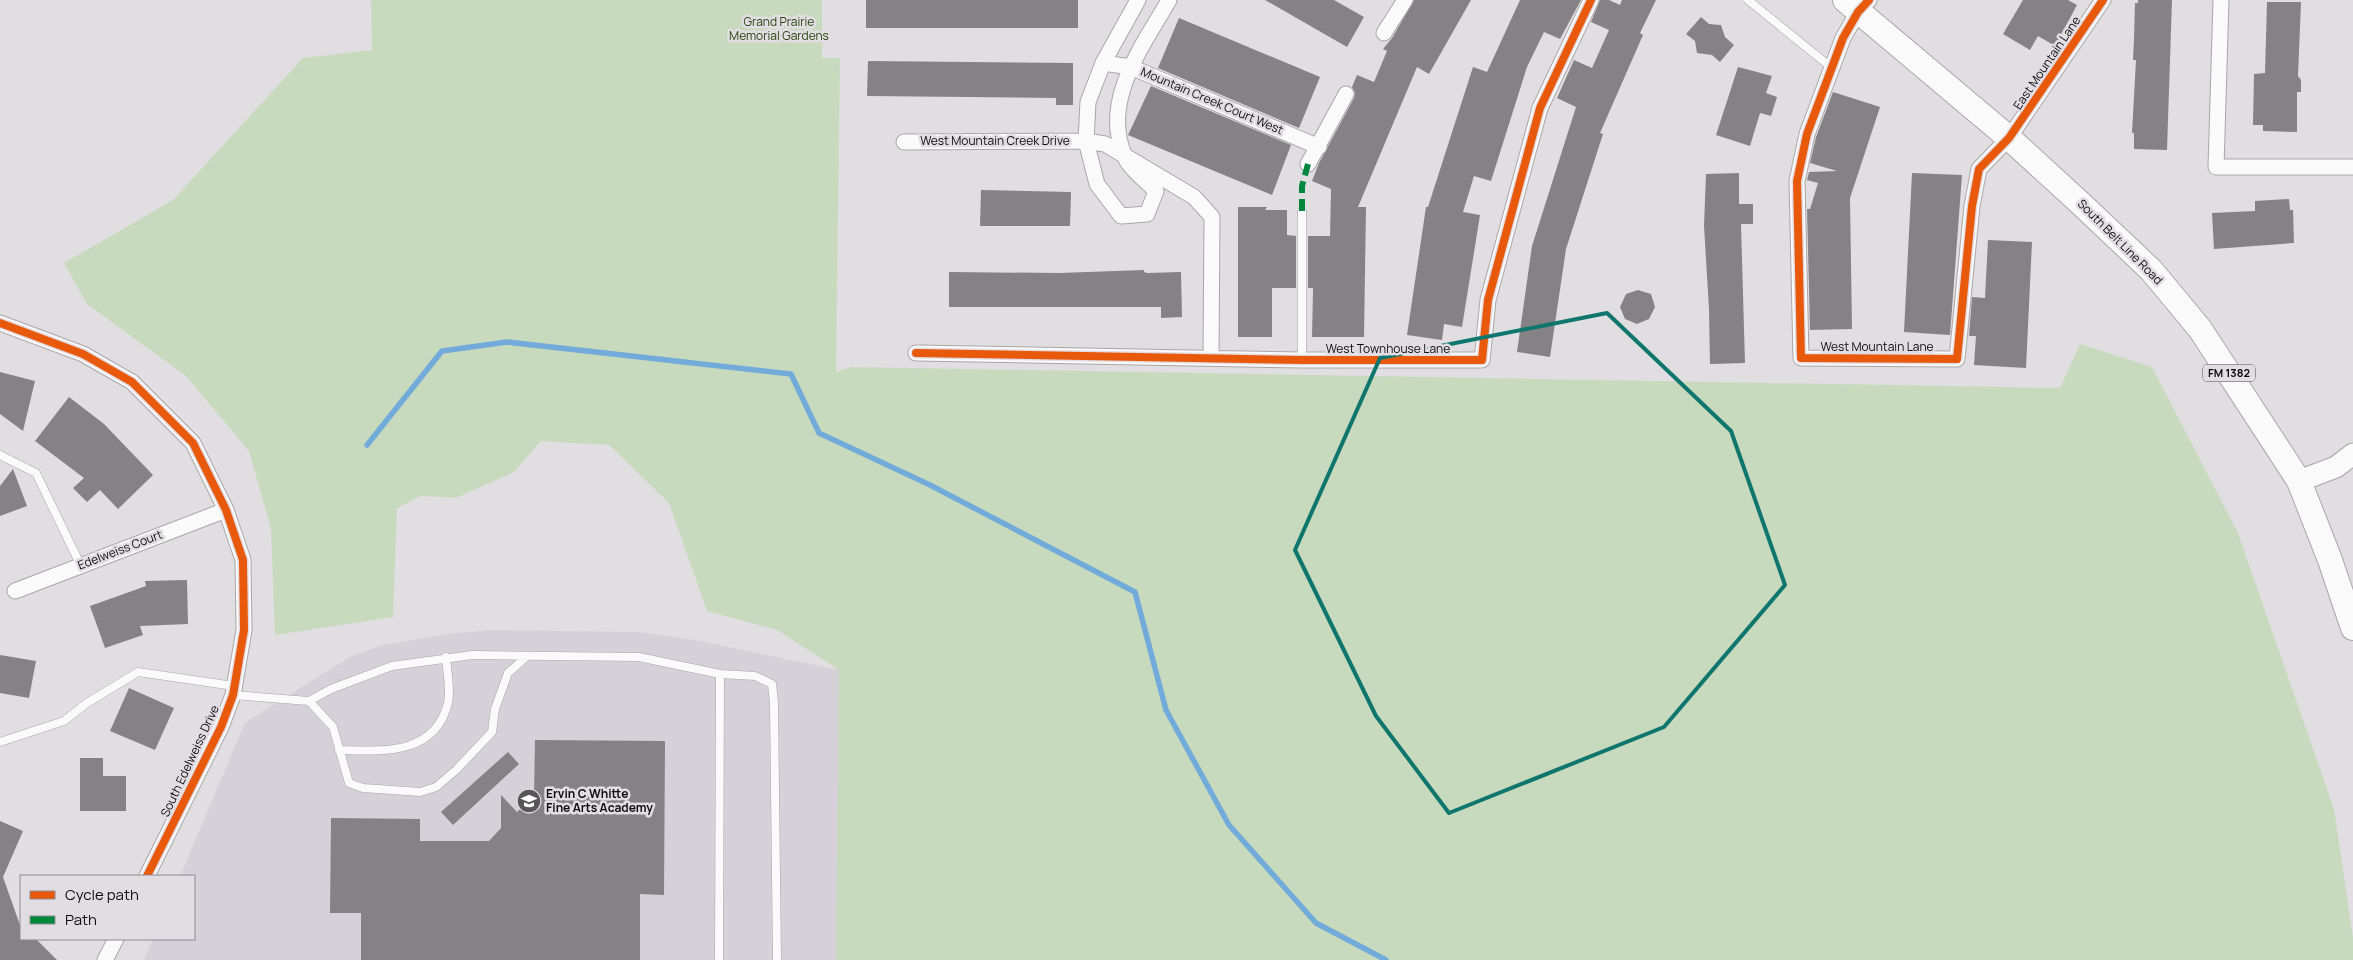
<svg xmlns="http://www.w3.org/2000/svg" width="2353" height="960" font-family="Manrope,sans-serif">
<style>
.built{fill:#d6d0d8}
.green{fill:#c8dabd}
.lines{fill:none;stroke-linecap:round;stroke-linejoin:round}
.stream{stroke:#72abda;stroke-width:5.5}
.building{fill:#848284}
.lane-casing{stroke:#a8a6a8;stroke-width:9}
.street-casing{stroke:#a8a6a8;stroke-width:17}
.secondary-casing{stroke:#a8a6a8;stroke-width:23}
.primary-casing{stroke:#a8a6a8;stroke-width:26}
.lane{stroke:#fafafb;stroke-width:8}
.street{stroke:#fafafb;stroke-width:15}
.secondary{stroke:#fafafb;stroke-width:21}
.primary{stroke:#fafafb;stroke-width:24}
.quiet{stroke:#00873e;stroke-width:6;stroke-dasharray:12 6;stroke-linecap:butt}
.cycleway-casing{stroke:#e2dde3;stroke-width:11}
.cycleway{stroke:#e8590c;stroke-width:8}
.marked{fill:none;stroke:#0f766e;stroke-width:4;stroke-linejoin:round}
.labels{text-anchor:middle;stroke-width:5;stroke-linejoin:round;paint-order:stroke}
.shield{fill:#e2dde3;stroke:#4e4b4f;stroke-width:1}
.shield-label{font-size:11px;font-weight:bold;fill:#0e0d0f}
.park-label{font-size:12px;fill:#26460b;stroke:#e2dde3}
.street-label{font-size:12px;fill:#0e0d0f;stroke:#e2dde3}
.poi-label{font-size:12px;font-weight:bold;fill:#0e0d0f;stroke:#e2dde3;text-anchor:start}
</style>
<rect width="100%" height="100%" fill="#e1dee2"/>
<path class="built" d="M494,630L639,632L695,640L847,672L843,960H144L153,939H194V876H180L245,723L327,671L352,656L379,646L447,634Z"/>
<path class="green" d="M371,0H822V58H840L836,372L851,367L2060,388L2080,344L2152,367L2238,533L2334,809L2353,938V960H836L839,670L777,630L707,611L669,503L609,445L541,441L514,472L456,498L421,496L397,508L393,617L275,635L271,529L249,451L186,376L87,304L64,263L173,200L303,58L372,50Z"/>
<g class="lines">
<path class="stream" d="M367,445L442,351L507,342L791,374L819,433L930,485L1135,592L1166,710L1229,825L1316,923L1386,960"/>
</g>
<path class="building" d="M866,0H1078V28H866Z
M1265,0H1334L1364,17L1347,47Z
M1414,0H1471L1429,74L1417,67L1358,207H1366L1364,337H1312L1313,288H1308V236H1330L1331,189L1312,181L1319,163L1354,98L1355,93L1352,87L1357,75L1374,82L1387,51L1383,49L1392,38Z
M1520,0H1581L1560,39L1544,32L1527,67L1491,181L1474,176L1463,212L1480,215L1462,327L1444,324L1442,340L1407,335L1426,207H1428L1473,67L1487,72Z
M1600,0H1609L1620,5L1622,0H1656L1640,33L1643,35L1600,133L1603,134L1566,249L1550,357L1517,352L1532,246L1576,107L1557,98L1574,60L1592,68L1609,30L1591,22Z
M2023,0H2068L2077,5L2055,46L2038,36L2030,50L2003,34Z
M2138,0H2172L2167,150L2134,149V133H2132L2136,60H2133L2134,39L2135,3H2138Z
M2267,2H2301L2298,76L2301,80V92H2297V132L2263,131V125H2253L2254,74L2265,73Z
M1701,17L1709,24L1721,25L1725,37L1734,45L1720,62L1712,55L1697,53L1695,41L1686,34Z
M1179,18L1320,77L1299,128L1158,68Z
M868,61L1073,63V105H1056V98L867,96Z
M1738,67L1772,76L1766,93L1777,97L1771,116L1760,113L1750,146L1716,135Z
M1151,86L1291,145L1272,195L1128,135Z
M1833,92L1880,107L1850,198L1852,329L1810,330L1807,209H1810L1818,183L1807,180L1809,172L1837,171L1810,163L1816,137Z
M1739,173V204H1753V224H1741L1745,363L1710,364L1709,309L1704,226L1706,174Z
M1912,173L1962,175L1950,335L1904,332Z
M981,190L1071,192L1070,226H980Z
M2289,199L2290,210H2293L2294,243L2214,249L2212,213L2255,211V201Z
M1238,207H1267L1265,210H1287V235L1296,236V288H1272V337H1238Z
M1988,240L2032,242L2026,368L1974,365L1976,336H1969L1972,297L1985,298Z
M1144,270V272L1147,273L1181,272L1182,317L1161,318V307H949V272L1059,273Z
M1638,290L1651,294L1655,307L1649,319L1637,324L1625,319L1620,307L1626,294Z
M0,372L35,381L23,431L0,414Z
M69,397L104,424L153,475L118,509L100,490L87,502L73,488L84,478L35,441Z
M13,469L27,506L0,516V486Z
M187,580L188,624L140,626L143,635L105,648L90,606L146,586L145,581Z
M0,655L36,661L29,698L0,693Z
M129,688L174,708L155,750L110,731Z
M535,740L665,741L664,895L640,894V960H361V913H330L331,818L420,819V841H489L501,828V795L517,812L534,797Z
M508,752L519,764L453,825L441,812Z
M80,758H103V776H126V811H80Z
M0,821L23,831L3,877L21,928V939H36L57,960H0Z"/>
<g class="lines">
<g class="lane-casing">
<path id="lane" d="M1748,0L1832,68
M1302,211V360
M0,455L36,473L81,566
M720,674L755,676L772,684L774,703L777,960
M233,695L309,701L331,689L392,666L472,655L639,657L720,674L719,960
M309,701L333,727L349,783L363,788L420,792L436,787L456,770L492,732L495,709L508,673L527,656
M0,742L64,721L87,703L138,672L234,686
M339,750C382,751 435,756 448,703C451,690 447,671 446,657"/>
</g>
<g class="street-casing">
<path id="street" d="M1138,0L1103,63L1088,102L1086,141L1097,184L1121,216L1147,214L1156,191C1146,181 1130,169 1125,157C1100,101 1143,46 1169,0
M1869,0L1858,12L1843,38L1807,134L1797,181L1801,358L1957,359L1972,206L1979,169L2009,138L2103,0
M2221,0L2216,167H2353
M1384,33L1405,0
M1103,63L1131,67L1319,147
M904,142L1086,141L1105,144L1194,197L1212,217L1211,358
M1308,164L1346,94
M0,323L83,354L132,382L193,443L226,510L243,560L244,630L233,695L221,727L147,876
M916,353L1302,360H1482L1488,300L1540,108L1591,0
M15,591L226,510
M105,960L116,939"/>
</g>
<g class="secondary-casing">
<path id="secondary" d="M2299,481L2336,467L2353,454"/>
</g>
<g class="primary-casing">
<path id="primary" d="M1845,0L2009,138L2078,201L2151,270L2200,329L2299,481L2330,560L2353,628"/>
</g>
<use href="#lane" class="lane"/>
<use href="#street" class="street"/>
<use href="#secondary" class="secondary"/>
<use href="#primary" class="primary"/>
<path class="quiet" d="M1302,211V186L1308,164"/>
<g class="cycleway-casing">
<path id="cycleway" d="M1869,0L1858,12L1843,38L1807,134L1797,181L1801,358L1957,359L1972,206L1979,169L2009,138L2103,0
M0,323L83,354L132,382L193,443L226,510L243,560L244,630L233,695L221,727L147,876
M916,353L1302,360H1482L1488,300L1540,108L1591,0"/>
</g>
<use href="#cycleway" class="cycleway"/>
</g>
<path class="marked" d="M1607,313L1731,431L1785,585L1664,727L1449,813L1376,716L1295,550L1380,358Z"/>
<defs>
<g id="school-disc" transform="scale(1.25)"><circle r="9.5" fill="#585659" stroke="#e2dde3"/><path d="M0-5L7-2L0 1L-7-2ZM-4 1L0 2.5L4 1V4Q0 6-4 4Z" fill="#fff"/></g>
</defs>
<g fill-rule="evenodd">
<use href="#school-disc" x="529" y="801"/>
</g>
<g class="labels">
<rect class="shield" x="2203" y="364.5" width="52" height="17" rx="4"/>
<g class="shield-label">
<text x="2229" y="377">FM 1382</text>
</g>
<g class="park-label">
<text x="779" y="26">Grand Prairie<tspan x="779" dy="14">Memorial Gardens</tspan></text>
</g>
<g class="street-label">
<text transform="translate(2047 63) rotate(-56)" y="4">East Mountain Lane</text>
<text transform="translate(1212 101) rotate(23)" y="4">Mountain Creek Court West</text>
<text x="995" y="145">West Mountain Creek Drive</text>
<text transform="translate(2120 242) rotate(45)" y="4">South Belt Line Road</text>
<text x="1877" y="351">West Mountain Lane</text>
<text x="1388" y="353">West Townhouse Lane</text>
<text transform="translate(120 550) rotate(-21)" y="4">Edelweiss Court</text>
<text transform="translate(190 761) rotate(-65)" y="4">South Edelweiss Drive</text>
</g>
<g class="poi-label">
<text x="546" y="798">Ervin C Whitte<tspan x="546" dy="14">Fine Arts Academy</tspan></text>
</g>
</g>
<rect x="20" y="875" width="175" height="65" fill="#e2dde3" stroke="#8d8a8e"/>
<rect x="30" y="891" width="25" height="8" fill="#e8590c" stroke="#8d8a8e"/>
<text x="65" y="900" font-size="15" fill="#0e0d0f">Cycle path</text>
<rect x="30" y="916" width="25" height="8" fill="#00873e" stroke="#8d8a8e"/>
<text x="65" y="925" font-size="15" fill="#0e0d0f">Path</text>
</svg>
